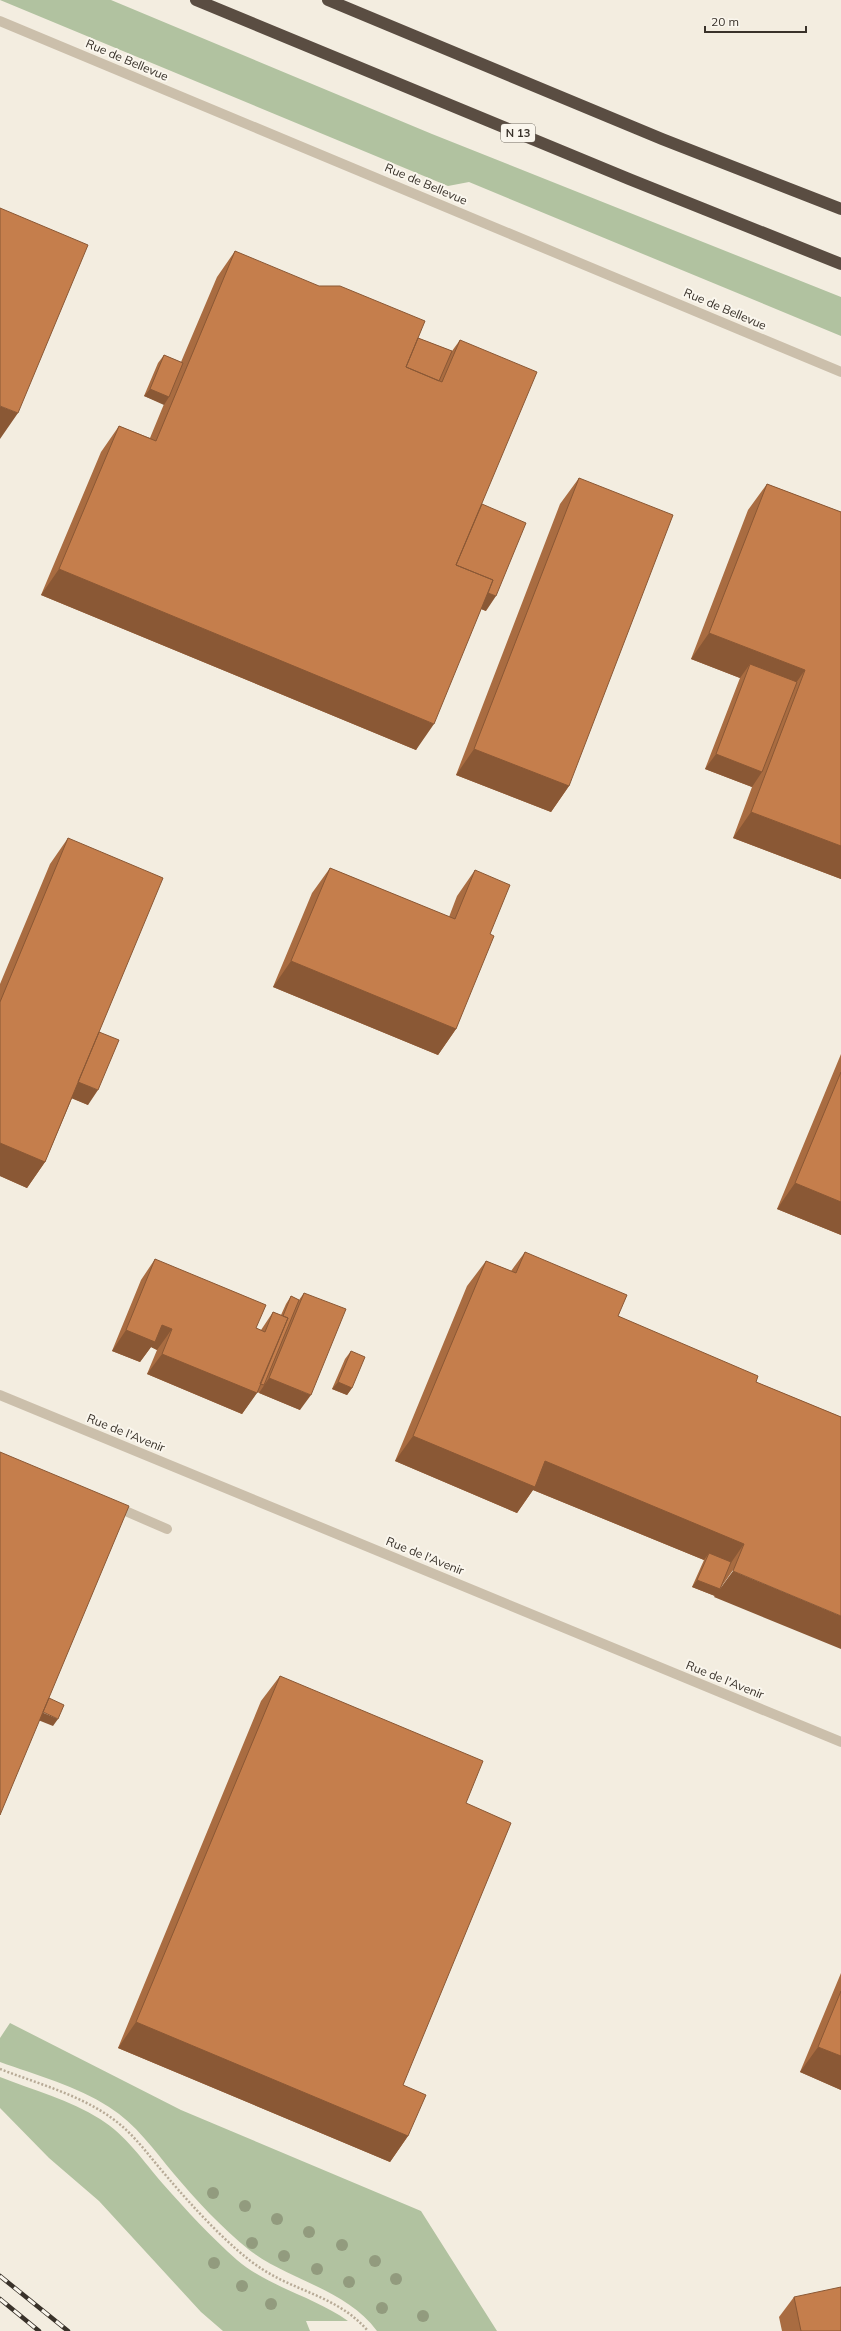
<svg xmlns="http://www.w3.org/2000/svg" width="841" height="2331" font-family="Mulish,sans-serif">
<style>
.green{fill:#b1c2a0}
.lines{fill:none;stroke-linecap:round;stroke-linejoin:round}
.path{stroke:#b7aa96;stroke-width:2.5;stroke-dasharray:2 2;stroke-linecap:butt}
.lane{stroke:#cbbfab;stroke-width:10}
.street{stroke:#cbbfab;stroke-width:10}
.highway{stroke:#5a4d42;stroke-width:12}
.rail-casing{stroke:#39322a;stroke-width:4.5}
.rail{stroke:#faf6ed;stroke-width:3;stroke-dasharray:9;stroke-linecap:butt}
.tree{fill:#929b7e}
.wall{fill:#a96c41}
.shaded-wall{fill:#8a5835}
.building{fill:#c57e4c;stroke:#8a5835}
.labels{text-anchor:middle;stroke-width:4;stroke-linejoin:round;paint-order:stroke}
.shield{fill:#faf6ed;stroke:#736d64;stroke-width:1}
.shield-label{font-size:11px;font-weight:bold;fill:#39322a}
.street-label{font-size:12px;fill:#39322a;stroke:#faf6ed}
</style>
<rect width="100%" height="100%" fill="#f3ede0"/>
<path class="green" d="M0,0H111L432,134L841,297V336L469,182L448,186Z
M10,2023L181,2110L421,2211L497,2331H377C345,2288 289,2281 248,2249C223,2229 195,2199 174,2174C154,2150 136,2124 109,2107C77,2086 36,2075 0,2062V2038Z
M0,2077C33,2090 70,2100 100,2119C126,2135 144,2162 163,2184C186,2210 211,2237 237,2260C270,2288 313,2296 348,2321H306L310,2331H223L201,2312L99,2201L49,2158L0,2108Z"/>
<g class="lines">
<path class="path" d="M0,2069C41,2085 89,2097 123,2127C140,2142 153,2161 169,2179C192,2206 232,2250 262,2269C297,2292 339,2297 368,2331"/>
<path class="lane" d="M114,1506L167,1529"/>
<path class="street" d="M0,21L841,372
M0,1395L841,1742"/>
<path class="highway" d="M196,0L629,179L841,264
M328,0L662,139L841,209"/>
<g class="rail-casing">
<path id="rail" d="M0,2276L68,2331
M0,2299L39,2331"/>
</g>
<use href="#rail" class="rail"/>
</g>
<g class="tree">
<circle cx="213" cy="2193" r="6"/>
<circle cx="245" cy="2206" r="6"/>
<circle cx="277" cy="2219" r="6"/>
<circle cx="309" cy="2232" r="6"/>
<circle cx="252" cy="2243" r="6"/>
<circle cx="342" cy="2245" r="6"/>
<circle cx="284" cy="2256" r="6"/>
<circle cx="375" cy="2261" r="6"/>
<circle cx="214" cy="2263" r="6"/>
<circle cx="317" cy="2269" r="6"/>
<circle cx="396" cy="2279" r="6"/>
<circle cx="349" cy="2282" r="6"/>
<circle cx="242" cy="2286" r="6"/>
<circle cx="271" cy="2304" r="6"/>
<circle cx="382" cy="2308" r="6"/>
<circle cx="423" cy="2316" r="6"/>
</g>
<path class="wall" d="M235,251L418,338L452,351L460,340L482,504L486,611L481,609L416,750L41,595L101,452L119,426L150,438L164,404L144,396L158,363L164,355L181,362L217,277Z
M579,478L569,786L551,812L456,775L560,504Z
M767,484L841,512V879L733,838L752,787L705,769L740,678L691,659L748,510Z
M68,838L99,1032L88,1105L72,1098L45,1162L27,1188L0,1176V984L50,864Z
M330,868L449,917L457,896L475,870L490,934L456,1029L438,1055L273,987L312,893Z
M841,1054V1235L777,1209Z
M525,1252L618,1316L756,1382L841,1417L714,1597L715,1596L692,1587L704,1560L533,1490L517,1513L395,1461L467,1286L486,1261L511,1271Z
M155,1259L256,1328L261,1330L273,1312L281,1315L286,1304L291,1296L299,1300L304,1293L300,1410L257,1392L242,1414L147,1374L157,1350L151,1347L140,1362L112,1351L141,1280Z
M351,1351L352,1388L347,1395L332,1389L345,1359Z
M280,1676L466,1803L403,2085L408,2136L390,2162L118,2048L261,1701Z
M841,1973V2090L800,2072Z
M794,2297L841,2331H782L779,2317Z"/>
<path class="shaded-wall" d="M150,389L169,397L164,405L144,396Z
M0,406L18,413L0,439Z
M59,569L434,724L416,750L41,595Z
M448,576L496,596L486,611L438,591Z
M709,633L805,670L787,696L750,664L740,678L691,659Z
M474,749L569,786L551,812L456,775Z
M716,754L762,772L752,787L705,769Z
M751,812L841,846V879L733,838Z
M291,961L456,1029L438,1055L273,987Z
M76,1081L98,1090L88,1105L66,1096Z
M0,1143L45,1162L27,1188L0,1176Z
M795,1183L841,1202V1235L777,1209Z
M162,1325L172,1329L157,1350L151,1347L140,1362L112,1351L126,1330Z
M162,1354L257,1393L242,1414L147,1374Z
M269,1378L311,1395L300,1410L259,1393Z
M338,1382L352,1388L347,1395L332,1389Z
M413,1436L545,1461L744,1544L726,1570L709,1553L704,1560L533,1490L517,1513L395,1461Z
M733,1571L841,1616V1649L714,1597Z
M697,1580L720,1589L715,1596L692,1587Z
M39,1711L58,1719L53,1726L33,1718Z
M136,2022L408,2136L390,2162L118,2048Z
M818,2047L841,2056V2090L800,2072Z"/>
<path class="building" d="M0,208L88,245L18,413L0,406Z
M235,251L319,286H340L425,321L406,367L442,382L460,340L537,372L456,565L493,580L434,724L59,569L119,426L156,441Z
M418,338L452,351L439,381L406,367Z
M164,355L183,363L169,397L150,389Z
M579,478L673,515L569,786L474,749Z
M767,484L841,512V846L751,812L805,670L709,633Z
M482,504L526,523L496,596L488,593L493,580L456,565Z
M750,664L797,682L762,772L716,754Z
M68,838L163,878L45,1162L0,1143V1002Z
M330,868L455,919L475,870L510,885L490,934L494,936L456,1029L291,961Z
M99,1032L119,1040L98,1090L78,1082Z
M841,1072V1202L795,1183Z
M525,1252L627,1295L618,1316L758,1376L756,1382L841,1417V1616L733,1571L744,1544L545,1461L535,1487L413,1436L486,1261L516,1273Z
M155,1259L266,1305L256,1328L265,1332L273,1312L288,1318L257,1393L162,1354L172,1329L162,1325L155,1342L126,1330Z
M304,1293L346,1309L311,1395L269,1378Z
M291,1296L299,1300L264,1385L260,1384L288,1318L283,1316Z
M351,1351L365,1357L352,1388L338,1382Z
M0,1452L129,1506L0,1815Z
M709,1553L731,1562L720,1589L697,1580Z
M280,1676L483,1761L466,1803L511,1823L403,2085L426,2095L408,2136L136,2022Z
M49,1698L64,1705L58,1719L43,1712Z
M841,1991V2056L818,2047Z
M841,2287V2331H801L794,2297Z"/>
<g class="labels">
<rect class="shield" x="501" y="124" width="34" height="18" rx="3"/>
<g class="shield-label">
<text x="518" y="137">N 13</text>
</g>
<g class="street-label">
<text transform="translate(127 60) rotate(23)" y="4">Rue de Bellevue</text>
<text transform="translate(426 184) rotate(23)" y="4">Rue de Bellevue</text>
<text transform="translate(725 309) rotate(23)" y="4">Rue de Bellevue</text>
<text transform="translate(126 1433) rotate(22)" y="4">Rue de l'Avenir</text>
<text transform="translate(425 1556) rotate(22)" y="4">Rue de l'Avenir</text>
<text transform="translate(725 1680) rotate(22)" y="4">Rue de l'Avenir</text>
</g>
</g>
<path d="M705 26v6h101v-6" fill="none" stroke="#39322a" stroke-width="2"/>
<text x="711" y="26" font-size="12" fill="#39322a" stroke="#faf6ed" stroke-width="3" paint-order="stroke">20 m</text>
</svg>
